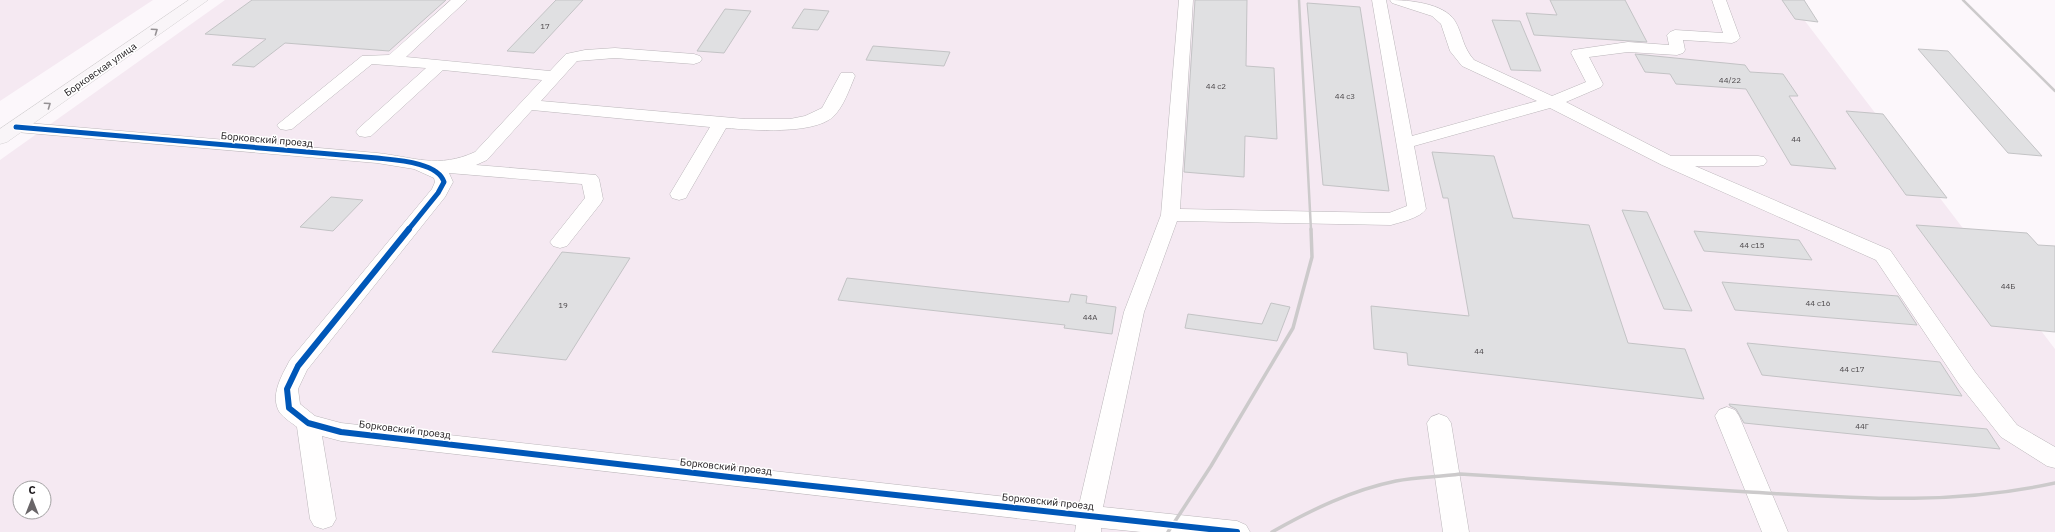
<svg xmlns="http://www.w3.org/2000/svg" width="2055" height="532" font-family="'IBM Plex Sans',sans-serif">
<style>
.built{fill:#f5e9f2;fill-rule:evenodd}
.building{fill:#e0e0e2;stroke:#c3c3c5}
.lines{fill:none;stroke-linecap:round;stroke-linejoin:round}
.minor-casing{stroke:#bbb6ba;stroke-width:1}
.major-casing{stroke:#d5d2d4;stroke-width:1}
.minor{fill:#fffefe;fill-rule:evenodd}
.major{fill:#f9f5f8;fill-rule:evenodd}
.rail-far1{stroke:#cccacb;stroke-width:2.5}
.rail{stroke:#cccacb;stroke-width:3.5}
.cycleway-far1-casing{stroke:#fff;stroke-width:7}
.cycleway-casing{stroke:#fff;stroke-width:9}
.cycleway-far1{stroke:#0057b8;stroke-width:5}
.cycleway{stroke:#0057b8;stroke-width:6}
.oneway{stroke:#959194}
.labels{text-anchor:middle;stroke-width:3;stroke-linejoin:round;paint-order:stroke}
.number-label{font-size:8px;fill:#4c484b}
.street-label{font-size:10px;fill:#1a1619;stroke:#fff}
</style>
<rect width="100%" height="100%" fill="#fcf7fb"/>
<path class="built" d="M0,0H153L0,101Z
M225,0H1789L2055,349V532H0V160ZM20,488H44V512H20Z"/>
<path class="building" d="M252,0H446L389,51L285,43L254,67L232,65L266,39L205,34Z
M556,0H583L534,53L507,51Z
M1195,0H1247L1246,66L1274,68L1277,139L1245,136L1244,177L1184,172Z
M1550,0H1625L1647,42L1534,35L1526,13L1557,15Z
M1782,0H1804L1818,22L1795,19Z
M1307,3L1360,7L1389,191L1323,185Z
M725,9L751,11L724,53L697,51Z
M804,9L829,11L818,30L792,28Z
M1492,20L1520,21L1541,71L1511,70Z
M873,46L950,52L944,66L866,60Z
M1918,49L1948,51L2042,156L2008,153Z
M1635,54L1745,65L1750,72L1783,74L1798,96H1789L1836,169L1791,165L1746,89L1676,84L1670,74L1645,72Z
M1846,111L1883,114L1947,198L1906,195Z
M1432,152L1494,156L1513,218L1589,225L1628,343L1685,349L1704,399L1408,365L1407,353L1374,349L1371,306L1469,316L1448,198H1443Z
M331,197L363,200L333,231L300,227Z
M1622,210L1647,212L1692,311L1664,309Z
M1916,225L2027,233L2038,245L2055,246V332L1991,326Z
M1694,231L1799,240L1812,260L1704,251Z
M562,252L630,258L566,360L492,352Z
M847,278L1069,302L1071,294L1087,296L1086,303L1116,307L1112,334L1064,328L1065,325L838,300Z
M1722,282L1898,296L1917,325L1735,310Z
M1271,303L1290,307L1277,341L1185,328L1188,314L1262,324Z
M1747,343L1940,362L1962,396L1762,375Z
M1729,404L1987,429L2000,449L1744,423L1736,409L1730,406Z"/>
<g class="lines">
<g class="minor-casing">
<path id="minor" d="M451,0H467L406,57L550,71L566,54L585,50L615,48L694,54L700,56L702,59L700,62L694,64L615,58L577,61L541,101L745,119H790L805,116L822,108L841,73H853L855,76C849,90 844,106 833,117C812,135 752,130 726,128L688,194L686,198L679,200L672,198L670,194L710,127L532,110L487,160L476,165L596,175L599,179L603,199L601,203L567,246L560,248L553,246L550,242L585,198L582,184L449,173L453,182L445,197L307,370L298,389L300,404L315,416L341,423L1079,505L1124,312L1161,215L1179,0H1193L1180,209L1389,213L1407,206L1372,0H1386L1412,136L1537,101L1462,66L1450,51L1441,24L1432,16L1392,3L1390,0C1408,0 1444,3 1455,21C1463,35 1462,46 1474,60L1552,96L1586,82L1571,53L1573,50L1628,42L1669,45L1667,35L1670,32L1675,30L1723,33L1712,0H1726L1740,38L1737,41L1732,43L1683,40L1685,50L1683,53L1677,55L1628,52L1589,57L1603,84L1601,87L1566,102L1671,156H1758L1764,157L1767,161L1764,165L1758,166H1695L1890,250L1975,372L2017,425L2055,447V468L2047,466L2001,437L1959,384L1876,260L1662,165L1550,108L1414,146L1426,209C1420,218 1401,222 1391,225L1177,221L1144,312L1103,507L1237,521L1246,525L1250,532H1141L1101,528V532H1075L1076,525L341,441L322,436L336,519L332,526L323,529L314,526L310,519L297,427C292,423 284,418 280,413C269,396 282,375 290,360L432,189L435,182L434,178L414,169L377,163L16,132L10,131L7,127L10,123L16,122L377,153C414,157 438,169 475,152L542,80L443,70L371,136L365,137L359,136L356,132L359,128L426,68L372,64L292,129L286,130L280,129L277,125L362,56L389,55Z
M1727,407L1735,410L1739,416L1788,532H1762L1715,416L1719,410Z
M1439,414L1447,417L1451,423L1469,532H1443L1427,423L1431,417Z"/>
</g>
<g class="major-casing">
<path id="major" d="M189,0H208L7,142L0,144V129Z"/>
</g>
<use href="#minor" class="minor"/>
<use href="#major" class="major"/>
<path class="rail-far1" d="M1299,0L1311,230
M1963,0L2055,91"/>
<path class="rail" d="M1168,532L1211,466L1293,328L1312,257L1311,229
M1272,532C1311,510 1352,490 1396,481C1417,477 1439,477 1460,474C1556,480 1653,486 1749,492C1855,498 1950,506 2055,483"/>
<g class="cycleway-far1-casing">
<path id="cycleway-far1" d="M16,127L377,158C395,160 438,162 444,182L438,193L408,230"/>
</g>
<g class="cycleway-casing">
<path id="cycleway" d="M409,229L298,366L287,389L289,408L308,423L341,432L738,478L1237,532"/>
</g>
<use href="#cycleway-far1" class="cycleway-far1"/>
<use href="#cycleway" class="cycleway"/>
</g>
<defs><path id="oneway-chevron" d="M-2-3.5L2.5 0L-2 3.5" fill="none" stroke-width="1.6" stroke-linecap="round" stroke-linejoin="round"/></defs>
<g class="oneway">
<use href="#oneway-chevron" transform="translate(155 31) rotate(-35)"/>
<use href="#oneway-chevron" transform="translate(48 105) rotate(-35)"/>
</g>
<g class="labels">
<g class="number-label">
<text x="545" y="29">17</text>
<text x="1730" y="83">44/22</text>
<text x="1216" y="89">44 с2</text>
<text x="1345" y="99">44 с3</text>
<text x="1796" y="142">44</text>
<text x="1752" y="248">44 с15</text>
<text x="2008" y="289">44Б</text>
<text x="1818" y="306">44 с16</text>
<text x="563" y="308">19</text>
<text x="1090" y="320">44А</text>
<text x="1479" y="354">44</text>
<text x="1852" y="372">44 с17</text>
<text x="1862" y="429">44Г</text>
</g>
<g class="street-label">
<text transform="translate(100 69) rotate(-35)" y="4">Борковская улица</text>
<text transform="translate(267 139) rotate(5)" y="4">Борковский проезд</text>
<text transform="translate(405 429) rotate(7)" y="4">Борковский проезд</text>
<text transform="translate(726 466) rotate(6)" y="4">Борковский проезд</text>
<text transform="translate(1048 501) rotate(6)" y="4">Борковский проезд</text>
</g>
</g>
<g transform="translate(32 500)"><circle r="19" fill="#ffffff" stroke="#a3a2a3"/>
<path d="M0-3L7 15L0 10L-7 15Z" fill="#696568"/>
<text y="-6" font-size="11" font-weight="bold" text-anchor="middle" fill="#1a1619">С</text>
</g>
</svg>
